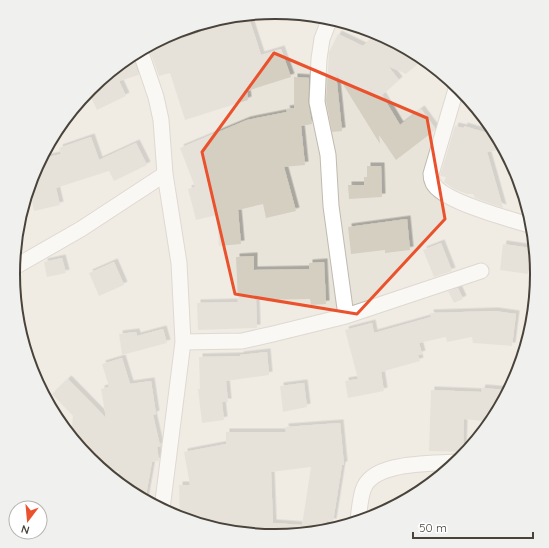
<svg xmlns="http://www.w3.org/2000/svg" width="549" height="548" font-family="Quicksand,sans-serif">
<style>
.residential{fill:#e8e4da}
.building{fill:#d5cfc2;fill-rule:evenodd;filter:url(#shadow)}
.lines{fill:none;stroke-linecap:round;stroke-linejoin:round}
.minor-casing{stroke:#c0baaf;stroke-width:17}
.minor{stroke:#fff;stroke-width:15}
.marked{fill:none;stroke:#ea522d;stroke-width:3;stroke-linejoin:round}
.rim{fill:none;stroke:#49433a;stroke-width:2}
</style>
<defs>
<filter id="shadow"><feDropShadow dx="3.5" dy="-3.5" stdDeviation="0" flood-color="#0004"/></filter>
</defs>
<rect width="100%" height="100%" fill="#f5f2ec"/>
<path class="residential" d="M14 274a261 261 0 1 1 522 0a261 261 0 1 1-522 0Z"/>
<path class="building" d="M248,15L261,55L281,49L291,77L247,91L248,100L185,120L170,73L159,76L148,46L158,41L161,46L224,24L222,18Z
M377,33L423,59L406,74L388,66L399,80L382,95L400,125L421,109L435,128V130L396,160L379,135L380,144L336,73L342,131L332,132L326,101L329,52L338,34L363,46Z
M133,57L139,75L119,81L126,96L97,110L88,91L123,61Z
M294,77L309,78L308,102L312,124L301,126L305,165L284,167L296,211L266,218L263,204L238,210L241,244L219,246L217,215L196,220L188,189L195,187L180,148L247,120L287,112L286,109L294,108Z
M455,126L464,128V126L497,136L504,149L487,152L503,208L475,198L473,194H467L454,189L444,182L446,177L440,176Z
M91,137L99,160L136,143L147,165L114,181L109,171L56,188L60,205L34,211L29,186L33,173L42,171L40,159L61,154L59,148Z
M367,166H381L382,197L349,199L348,185H364V177H367Z
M407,219L410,250L385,253V250L351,254L348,227Z
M441,243L452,271L434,277L423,250Z
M503,244L531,248L528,274L500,270Z
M254,256V270L309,269V263L324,262L326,304L311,305L310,299L256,300L257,328L198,330L197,303L238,302L236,257Z
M62,258L66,273L47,277L44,262Z
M114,262L124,285L99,296L89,273Z
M458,288L463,299L454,303L448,291Z
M495,311L516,314L512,346L473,343L472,337L447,342L446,337L419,343L422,354L418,355L420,361L381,372L384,391L348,398L345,381L358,379L345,330L372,323L374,333L431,317L430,313Z
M163,329L167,343L122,355L119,334L136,332L137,336Z
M267,352L269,375L226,381L228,402H222L224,420L202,423L198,389H200L199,357L240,356V355Z
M122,358L130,384L151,381L156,414L153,415L160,446L157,447L159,461L152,462L145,501L129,492L117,482L119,471L105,473L89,459L71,437L73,416L52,394L68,379L106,418L101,389L109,387L102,364Z
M304,383L307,407L283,412L280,386Z
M482,388L508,390L491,422L464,419L463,452L429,451L431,390L481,392Z
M340,423L344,465H342L333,522L327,521V531L274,536L223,531L180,518L179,485H190L184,452L226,444V432H286L285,427ZM311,467L302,525L273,523L271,472Z"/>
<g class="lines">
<g class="minor-casing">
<path id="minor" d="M330,18L322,39L319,59L317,102L328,155L331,206L346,316
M140,50L156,97L161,120L165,174L179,263L183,342L162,509
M457,86L431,174C431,177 432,181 433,183C442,202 511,219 532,226
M13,268L81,229L165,174
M183,342L242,341L273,334L346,316L481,271
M358,521C359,511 360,500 363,490C372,461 431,464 456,462"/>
</g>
<use href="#minor" class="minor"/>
</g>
<path d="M0 0H549V548H0ZM274,53L427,118L445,219L357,314L235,294L202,152Z" fill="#f5f2ec" fill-opacity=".55" fill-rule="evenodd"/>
<path class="marked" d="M274,53L427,118L445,219L357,314L235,294L202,152Z"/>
<path d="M0 0H549V548H0ZM20 274a255 255 0 1 1 510 0a255 255 0 1 1-510 0Z" fill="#f0f0ef" fill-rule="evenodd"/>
<path class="rim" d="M20 274a255 255 0 1 1 510 0a255 255 0 1 1-510 0Z"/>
<g transform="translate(28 520) rotate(196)"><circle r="19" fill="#ffffff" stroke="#b6b4b0"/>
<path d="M0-3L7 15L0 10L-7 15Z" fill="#ea522d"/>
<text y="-6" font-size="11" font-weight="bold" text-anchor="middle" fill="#49433a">N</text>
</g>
<path d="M413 532v6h120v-6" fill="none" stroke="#49433a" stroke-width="2"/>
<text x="419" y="532" font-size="12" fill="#49433a" stroke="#ffffff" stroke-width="3" paint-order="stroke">50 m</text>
</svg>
